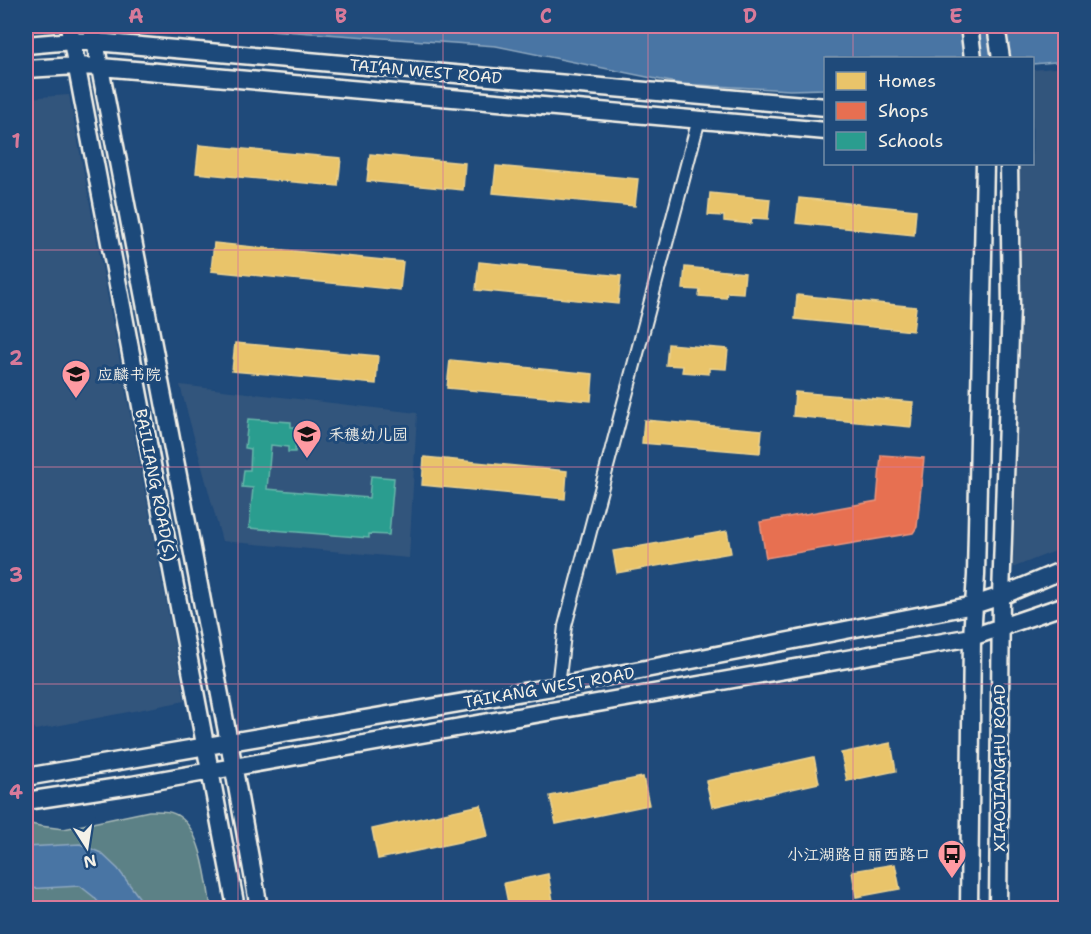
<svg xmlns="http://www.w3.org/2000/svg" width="1091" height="934" font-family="'Shantell Sans','LXGW WenKai TC',sans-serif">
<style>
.built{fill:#33557c}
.green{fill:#5c8186;stroke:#a8b9b7;stroke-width:1.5}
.water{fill:#4975a4;stroke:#8da7bf;stroke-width:1.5}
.homes{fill:#e9c46a;stroke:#ecd290;stroke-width:1.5}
.shops{fill:#e76f51;stroke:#eb967e;stroke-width:1.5}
.schools{fill:#2a9d8f;stroke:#67b6aa;stroke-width:1.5}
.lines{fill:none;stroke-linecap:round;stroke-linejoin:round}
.street-casing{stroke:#f4f1e8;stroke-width:16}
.secondary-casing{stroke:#f4f1e8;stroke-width:21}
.street{stroke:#1f4a7a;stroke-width:12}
.secondary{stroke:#1f4a7a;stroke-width:16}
.grid{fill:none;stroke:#d87a9a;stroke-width:1.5;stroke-opacity:0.55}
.labels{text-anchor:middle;stroke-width:6;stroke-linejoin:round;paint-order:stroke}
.street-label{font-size:16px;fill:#f4f1e8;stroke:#1f4a7a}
.poi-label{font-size:16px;fill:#f4f1e8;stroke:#1f4a7a;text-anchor:start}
.neatline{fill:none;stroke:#d87a9a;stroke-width:2}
.grid-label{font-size:20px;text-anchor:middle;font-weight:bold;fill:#d87a9a}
</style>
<rect width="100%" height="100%" fill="#1f4a7a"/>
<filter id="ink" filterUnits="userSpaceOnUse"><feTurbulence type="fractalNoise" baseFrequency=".0167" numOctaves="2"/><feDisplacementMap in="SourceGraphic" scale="12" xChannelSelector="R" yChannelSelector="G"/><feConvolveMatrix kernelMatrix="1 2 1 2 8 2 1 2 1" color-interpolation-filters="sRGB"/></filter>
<g filter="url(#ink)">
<path class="built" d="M1065,67V547L1012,568L1022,310L1019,164H1032L1033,70Z
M69,95L185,701L35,730L26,707V98Z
M180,385L417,413L409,558L222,541Z"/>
<path class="green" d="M149,811C160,811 171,810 180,817C202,832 207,884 211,908H26V823L40,826L64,829Z"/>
<path class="water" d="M211,26H1065L1066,61L1033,64L1032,58H826L825,89L790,90L681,84L496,46Z
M80,844L101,853L118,869L147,908H103L94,897L80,886L26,889V847Z"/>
<path class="homes" d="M199,145L341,158L338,186L196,173Z
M370,154L465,163L463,190L367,181Z
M496,166L638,179L635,206L493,193Z
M710,193L770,199L768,219L752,218L751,224L724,221V216L708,215Z
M799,198L916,210L914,235L796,223Z
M214,243L403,262L400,290L211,271Z
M479,262L621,276L618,304L476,290Z
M685,267L745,273L743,293L727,292L726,298L699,296L700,290L683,289Z
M797,295L916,307L913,331L795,319Z
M235,343L378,356L376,384L232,371Z
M668,344L728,349L726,369L709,368V374L682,372L683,366L666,365Z
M450,360L593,374L591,401L447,388Z
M795,392L913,402L911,427L793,416Z
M644,420L762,430L760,453L642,443Z
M424,457L567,471L565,499L422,485Z
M881,504L884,527L766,547L762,524Z
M727,531L731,553L617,573L613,551Z
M891,743L896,771L847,781L841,753Z
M814,757L819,783L712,807L706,781Z
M643,777L649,805L556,824L550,796Z
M481,805L488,836L378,859L372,829Z
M895,864L900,889L856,897L852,871Z
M548,874L554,906L543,908H509L504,883Z"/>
<path class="shops" d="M881,455L924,458L917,527L913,533L766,558L760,522L877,501Z"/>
<path class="schools" d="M248,419L291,422V427H297L295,452H288V447L271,445L267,489L369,498L371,476L394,478L389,535L369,534V538L249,528L253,488L242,487L244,470H250L251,449L245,448Z"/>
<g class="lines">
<g class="street-casing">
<path id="street" d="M558,686L565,626L699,119"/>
</g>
<g class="secondary-casing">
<path id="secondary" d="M69,26L236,908
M92,26L229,742L259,908
M969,26L973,58
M996,26L1001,58
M26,45L72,41L96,42L826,107
M26,69L77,66L101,67L826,131
M26,777L558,686L974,605L1001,596L1066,569
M26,801L132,785L972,637L1066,605
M969,908L972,637L976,575L985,164
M998,908L1001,596L1011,306L1009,164"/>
</g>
<use href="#street" class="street"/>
<use href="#secondary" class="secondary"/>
</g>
</g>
<path class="grid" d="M238,26V908M443,26V908M648,26V908M853,26V58M853,164V908M26,250H1066M26,467H1066M26,684H1066"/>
<defs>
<g id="school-pin" transform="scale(1.5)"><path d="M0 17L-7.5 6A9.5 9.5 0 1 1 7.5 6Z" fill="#ff9aa2" stroke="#1f4a7a"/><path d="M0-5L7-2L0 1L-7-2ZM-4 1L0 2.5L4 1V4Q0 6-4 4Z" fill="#111"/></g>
<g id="bus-pin" transform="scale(1.5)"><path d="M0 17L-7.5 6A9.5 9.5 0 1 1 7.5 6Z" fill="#ff9aa2" stroke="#1f4a7a"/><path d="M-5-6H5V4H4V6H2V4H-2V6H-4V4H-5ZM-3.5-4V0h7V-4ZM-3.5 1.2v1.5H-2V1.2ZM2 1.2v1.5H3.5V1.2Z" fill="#111"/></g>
</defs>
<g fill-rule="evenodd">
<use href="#school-pin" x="76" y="374"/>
<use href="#school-pin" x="307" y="434"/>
<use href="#bus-pin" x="952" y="854"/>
</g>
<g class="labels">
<g class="street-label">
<text transform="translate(426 71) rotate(5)" y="6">TAI‘AN WEST ROAD</text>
<text transform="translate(156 485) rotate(79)" y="6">BAILIANG ROAD(S.)</text>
<text transform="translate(549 687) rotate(-10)" y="6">TAIKANG WEST ROAD</text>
<text transform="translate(999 768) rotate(-90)" y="6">XIAOJIANGHU ROAD</text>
</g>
<g class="poi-label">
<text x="97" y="380">应麟书院</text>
<text x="328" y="440">禾穗幼儿园</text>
<text x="931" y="860" text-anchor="end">小江湖路日丽西路口</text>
</g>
</g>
<rect width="1091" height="934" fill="none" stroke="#1f4a7a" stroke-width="66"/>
<rect x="824" y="57" width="210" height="108" fill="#1f4a7a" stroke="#748da6" stroke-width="1.5"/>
<rect x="836" y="72" width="30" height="18" fill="#e9c46a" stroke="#748da6" stroke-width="1.5"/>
<text x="878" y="87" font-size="18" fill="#f4f1e8">Homes</text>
<rect x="836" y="102" width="30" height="18" fill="#e76f51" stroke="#748da6" stroke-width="1.5"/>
<text x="878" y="117" font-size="18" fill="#f4f1e8">Shops</text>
<rect x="836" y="132" width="30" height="18" fill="#2a9d8f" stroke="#748da6" stroke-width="1.5"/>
<text x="878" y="147" font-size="18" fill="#f4f1e8">Schools</text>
<g transform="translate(87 847) rotate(168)" stroke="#1f4a7a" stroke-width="4.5" paint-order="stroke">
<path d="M0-4.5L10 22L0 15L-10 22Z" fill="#f4f1e8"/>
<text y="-9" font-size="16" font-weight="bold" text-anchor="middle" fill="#f4f1e8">N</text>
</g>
<rect x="33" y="33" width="1025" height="868" class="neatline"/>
<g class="grid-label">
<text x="136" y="23">A</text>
<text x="341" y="23">B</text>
<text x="546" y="23">C</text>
<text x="750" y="23">D</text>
<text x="956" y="23">E</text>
<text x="16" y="148">1</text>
<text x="16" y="365">2</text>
<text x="16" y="582">3</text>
<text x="16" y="799">4</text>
</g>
</svg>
